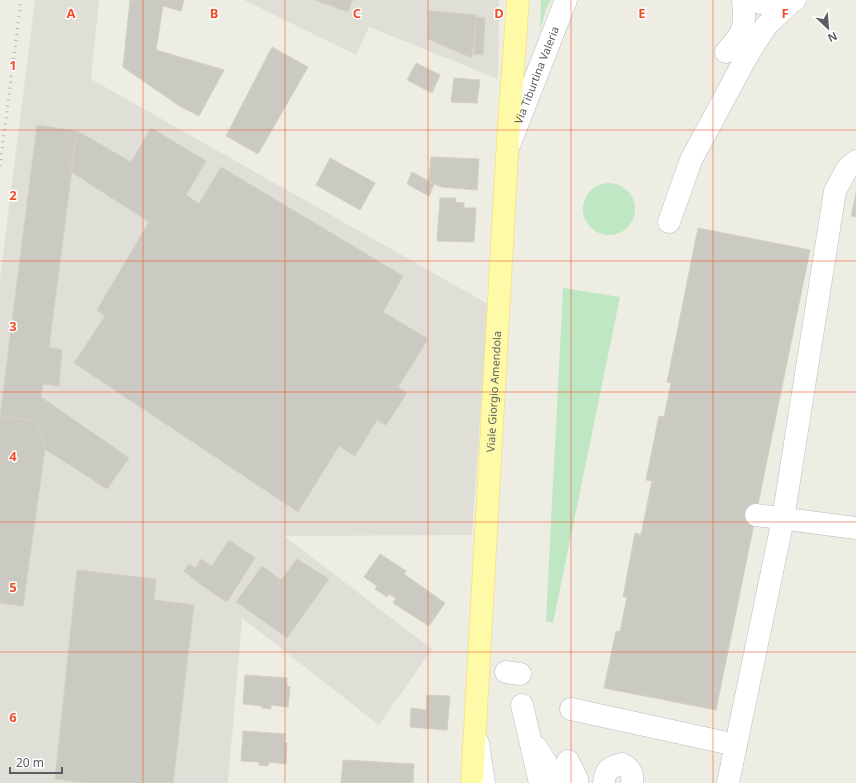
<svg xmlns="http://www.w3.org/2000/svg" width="856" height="783" font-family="'Noto Sans',sans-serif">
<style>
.industrial{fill:#dfdfd8}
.green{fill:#bfe7c3}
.building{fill:#cbcac2;stroke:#d3d0c1}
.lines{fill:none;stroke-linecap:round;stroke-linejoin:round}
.minor-casing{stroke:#bbbcc2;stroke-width:23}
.major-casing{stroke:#f5da55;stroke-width:23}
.minor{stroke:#fff;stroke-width:22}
.major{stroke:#fffaa8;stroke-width:22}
.rail{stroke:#b4b5b5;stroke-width:3;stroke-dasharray:1 5;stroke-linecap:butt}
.grid{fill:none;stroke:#ee4e2a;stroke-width:1;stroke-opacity:0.55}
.labels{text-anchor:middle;stroke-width:3;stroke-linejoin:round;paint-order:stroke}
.street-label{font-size:11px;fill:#5b5e64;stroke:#fff}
.grid-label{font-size:13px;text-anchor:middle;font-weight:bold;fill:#ee4e2a;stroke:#fff;stroke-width:3;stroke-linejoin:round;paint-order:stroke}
</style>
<rect width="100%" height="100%" fill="#eeede3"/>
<path class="industrial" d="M35,0H99L91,79L488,304L472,535L284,536L432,649L379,725L242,618L228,783H0V279Z
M244,0H499L498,79L369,27L356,55Z"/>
<path class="green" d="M541,0H551L546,9L540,30Z
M583 209a26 26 0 1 1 52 0a26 26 0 1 1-52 0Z
M563,288L620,297L553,623L546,621Z"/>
<path class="building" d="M130,0H184L181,11L163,6L156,50L224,70L199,116L178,105L123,67Z
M315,0H352L348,12Z
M429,11L476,15L472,58L428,39Z
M476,17L485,18L483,55L474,54Z
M272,47L308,67L258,154L226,136Z
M416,63L440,75L432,93L407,80Z
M454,78L480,80L477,103L451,102Z
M37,125L77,131L49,347L62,350L59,386L43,384L41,397L129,458L107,489L45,449L36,420L0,417Z
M151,128L206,161L186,195L199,204L221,167L403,276L383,312L428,339L398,387L407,393L386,425L377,420L355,456L339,446L298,512L74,363L105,316L97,310L149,222L70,171L77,131L131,162Z
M431,157L479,159L477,190L442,187L434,184L429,180Z
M330,158L375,183L360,210L316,185Z
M412,172L434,184L429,196L407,184Z
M856,193V217L851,216Z
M440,198H456L455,202L464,203V208H476L474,242L437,241Z
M698,228L810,250L716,710L604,688L616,631L620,632L627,597H623L635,533L641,535L652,481L646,480L659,416L664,417L671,383L667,382Z
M0,417L36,420L45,449L23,606L0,603Z
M229,540L255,558L227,602L201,585L184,571L189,564L196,568L201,559L212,566Z
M380,554L406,571L404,574L445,603L429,626L393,603L396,598L389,594L387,597L375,589L377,586L364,577Z
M297,559L329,579L287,638L255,615Z
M262,566L281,580L255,615L236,602Z
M77,570L156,579L154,600L194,605L173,783H87L55,779Z
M245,675L287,678V686L290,687L288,707L271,705V709L262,708V706L243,704Z
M427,695L450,696L447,730L410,727L411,708L426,710Z
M243,731L285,734L284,743H287L286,764L269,762L268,766L259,765V762L241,761Z
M343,760L414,764L413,783H341Z"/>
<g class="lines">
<g class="minor-casing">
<g id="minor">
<path d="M749,0C764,5 780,5 795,0"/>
<path d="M726,52C744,32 746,27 743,0"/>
<path id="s1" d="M510,143L566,0"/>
<path d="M669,222L691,160L747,56L766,26L792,1"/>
<path d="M756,515L856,528"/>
<path d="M506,672L520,674"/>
<path d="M522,705L540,783"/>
<path d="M571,709L736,745"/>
<path d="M478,743L484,783"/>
<path d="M537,748L558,783"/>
<path d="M568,761L577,779V783"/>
<path d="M604,783C605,770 609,767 622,764C631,769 633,773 632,783"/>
<path d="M728,783L783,519L835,191L847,169L856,161"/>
</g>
</g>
<g class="major-casing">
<g id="major">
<path id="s2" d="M472,783L508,138L518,0"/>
</g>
</g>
<use href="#minor" class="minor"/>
<use href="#major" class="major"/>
<path class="rail" d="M0,166L21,0"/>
</g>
<path class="grid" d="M143,0V783M285,0V783M428,0V783M571,0V783M713,0V783M0,130H856M0,261H856M0,392H856M0,522H856M0,652H856"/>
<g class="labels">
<g class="street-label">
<text dy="4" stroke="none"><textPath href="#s1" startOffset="73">Via Tiburtina Valeria</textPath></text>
<text dy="4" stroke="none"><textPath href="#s2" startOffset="392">Viale Giorgio Amendola</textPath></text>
</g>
</g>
<g class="grid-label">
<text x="71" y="18">A</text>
<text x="214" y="18">B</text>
<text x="357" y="18">C</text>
<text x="499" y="18">D</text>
<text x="642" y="18">E</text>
<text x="785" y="18">F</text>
<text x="13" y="70">1</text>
<text x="13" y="200">2</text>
<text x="13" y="331">3</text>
<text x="13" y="461">4</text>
<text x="13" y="592">5</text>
<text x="13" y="722">6</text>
</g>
<g transform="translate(828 28) rotate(154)" stroke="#ffffff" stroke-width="3" paint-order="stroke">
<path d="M0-3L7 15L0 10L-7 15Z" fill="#5b5e64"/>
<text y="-6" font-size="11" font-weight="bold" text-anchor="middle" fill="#5b5e64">N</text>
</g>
<path d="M10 767v6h52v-6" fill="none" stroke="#5b5e64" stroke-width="2"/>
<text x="16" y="767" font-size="12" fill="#5b5e64" stroke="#ffffff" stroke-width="3" paint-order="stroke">20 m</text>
</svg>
